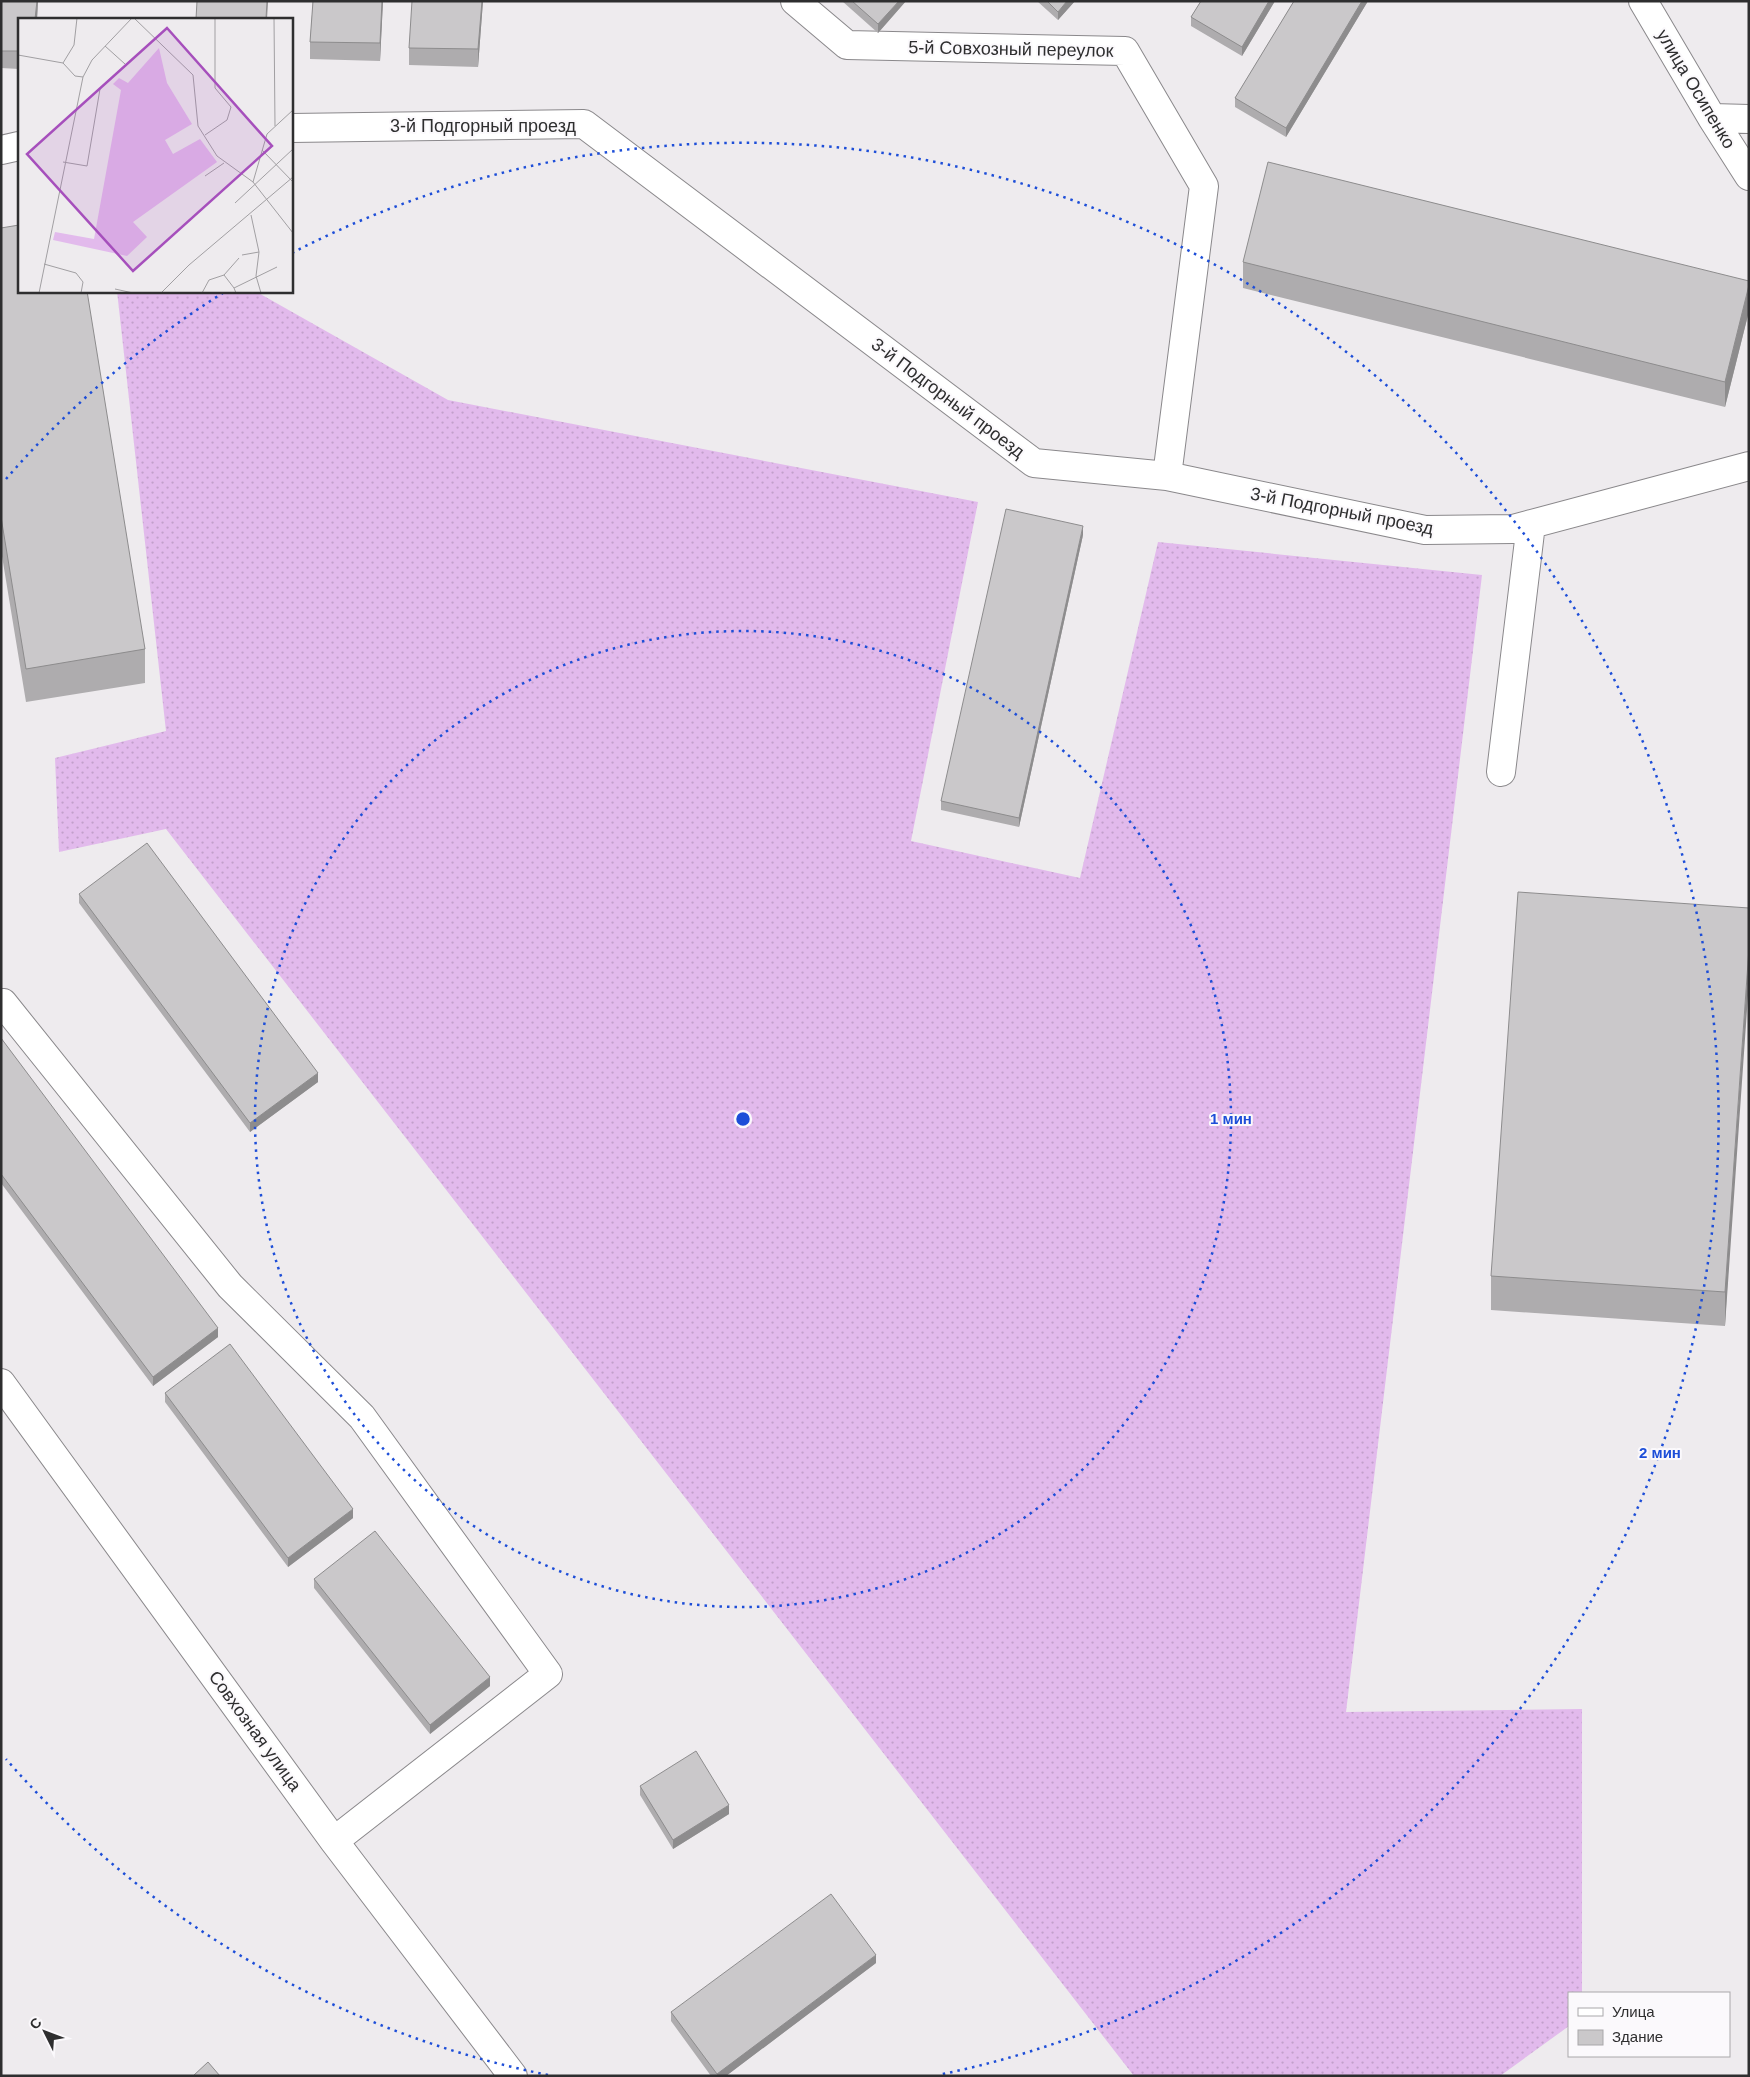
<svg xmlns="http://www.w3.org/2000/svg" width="1750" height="2077" font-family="Arial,sans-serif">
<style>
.grass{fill:url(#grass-dots)}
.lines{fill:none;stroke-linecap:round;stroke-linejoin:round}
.minor-casing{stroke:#8a888b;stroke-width:30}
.minor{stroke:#fff;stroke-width:28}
.wall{fill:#aeacae}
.shaded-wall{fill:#8d8c8d}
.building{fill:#cac8ca;stroke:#8d8c8d}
.ring{fill:none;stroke:#1d4ed8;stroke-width:2.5;stroke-dasharray:2.5 5}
.labels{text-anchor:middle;stroke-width:4;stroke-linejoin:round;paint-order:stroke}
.street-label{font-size:18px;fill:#2e2e2f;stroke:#fbf9fc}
.inset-road{fill:none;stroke:#a19fa2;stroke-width:1}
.view{fill:#a64fbc;fill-opacity:0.15;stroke:#a64fbc;stroke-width:2.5}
.inset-edge{fill:none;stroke:#2e2e2f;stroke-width:2.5}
.centre{fill:#1d4ed8;stroke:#fbf9fc;stroke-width:2.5}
.ring-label{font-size:15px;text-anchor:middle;font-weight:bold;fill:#1d4ed8;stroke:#fbf9fc;stroke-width:4;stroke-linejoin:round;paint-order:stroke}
</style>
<defs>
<pattern id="grass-dots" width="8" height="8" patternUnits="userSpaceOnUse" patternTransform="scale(1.25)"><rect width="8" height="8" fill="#e2baec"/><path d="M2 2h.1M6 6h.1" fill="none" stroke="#c2a0cb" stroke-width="1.8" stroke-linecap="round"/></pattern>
</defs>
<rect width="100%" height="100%" fill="#eeebee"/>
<path class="grass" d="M117,291H255L448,400L978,502L911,841L1080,878L1158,542L1482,575L1346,1712L1582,1709V1993H1569V2026L1500,2076H1134L166,829L59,852L55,758L166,731Z"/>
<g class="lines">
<g class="minor-casing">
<path id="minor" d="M795,1L847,45L1125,51L1204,186L1167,476
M1643,1L1712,118L1749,176
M1712,118L1749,119
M291,128L584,124L1034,463L1167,476L1425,530L1513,529L1749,466
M1,150L19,146
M1501,772L1531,524
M3,1003L230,1286L362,1417L548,1674L334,1841
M1,1383L334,1841L513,2076"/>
</g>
<use href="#minor" class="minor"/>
</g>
<path class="wall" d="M1,1H38L37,19H19V69L1,68Z
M313,1H383L380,61L310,59V42Z
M483,1L478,67L409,65V48Z
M842,1H906L878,33Z
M1037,1H1075L1058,20Z
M1201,1H1275L1242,56L1191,26V17Z
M1294,1H1368L1286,137L1235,107V98Z
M1,228L145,649V683L26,702L1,550Z
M1243,262L1749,281V311L1725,407L1243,288Z
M1083,535L1019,827L941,810V801Z
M79,894L318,1082L250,1132L79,903Z
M1749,908L1725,1326L1491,1310V1276Z
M1,1038L218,1337L153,1386L1,1183Z
M165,1393L353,1518L288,1567L165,1402Z
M314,1579L490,1686L430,1734L314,1588Z
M640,1786L729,1814L673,1849L640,1795Z
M876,1963L726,2076H711L671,2021V2012Z"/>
<path class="shaded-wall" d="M37,1H38L37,19H35Z
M267,1H268L267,19H266Z
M382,1H383L380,61V43Z
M482,1H483L478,67V49Z
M899,1H906L878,33V24Z
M1067,1H1075L1058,20V12Z
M1269,1H1275L1242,56V47Z
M1362,1H1368L1286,137V128Z
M1749,285V311L1725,407V382Z
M1083,526V535L1019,827V818Z
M1749,948V981L1725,1326V1292Z
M318,1073V1082L250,1132V1123Z
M218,1328V1337L153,1386V1377Z
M353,1509V1518L288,1567V1558Z
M490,1677V1686L430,1734V1725Z
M729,1805V1814L673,1849V1840Z
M876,1955V1963L726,2076H717V2074Z"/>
<path class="building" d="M1,1H37L35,19H19V51H1Z
M197,1H267L266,19H196Z
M313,1H382L380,43L310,42Z
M412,1H482L478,49L409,48Z
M852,1H899L878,24Z
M1047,1H1067L1058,12Z
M1201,1H1269L1242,47L1191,17Z
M1294,1H1362L1286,128L1235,98Z
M1268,162L1749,281V285L1725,382L1243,262Z
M19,225V291H87L145,649L26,669L1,517V228Z
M1006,509L1083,526L1019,818L941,801Z
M147,843L318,1073L250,1123L79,894Z
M1518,892L1749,908V948L1725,1292L1491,1276Z
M1,1038L218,1328L153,1377L1,1174Z
M230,1344L353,1509L288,1558L165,1393Z
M375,1531L490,1677L430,1725L314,1579Z
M696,1751L729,1805L673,1840L640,1786Z
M831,1894L876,1955L717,2074L671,2012Z
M208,2062L220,2076H193Z"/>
<g class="ring">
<circle cx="743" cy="1119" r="488"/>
<path d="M548 2075A976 976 0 0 1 6 1759M6 479A976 976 0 0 1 226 291M292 253A976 976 0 1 1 938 2075"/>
</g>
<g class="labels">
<g class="street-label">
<text transform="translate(1011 49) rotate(1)" y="6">5-й Совхозный переулок</text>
<text transform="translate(1696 89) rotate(59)" y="6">улица Осипенко</text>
<text x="483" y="132">3-й Подгорный проезд</text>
<text transform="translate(948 398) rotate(37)" y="6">3-й Подгорный проезд</text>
<text transform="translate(1342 511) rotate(11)" y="6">3-й Подгорный проезд</text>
<text transform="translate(255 1731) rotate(54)" y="6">Совхозная улица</text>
</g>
</g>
<g transform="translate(18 18)">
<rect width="275" height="275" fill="#eeebee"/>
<path d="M141,30L149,65L174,106L147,122L155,136L182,121L199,144L115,204L129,219L109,238L35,222L37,214L76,221L103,72L95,66L101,60L110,65Z" fill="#e2baec"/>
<path class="inset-road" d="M116,0L175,57L180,108L199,138L235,164L275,215M256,0L257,108M87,28L107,46M0,37L45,45L57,58L65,59M45,45L56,27L59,0M187,117L209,102L213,89L197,70V0M244,132L275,164M45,144L69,148L82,71M187,158L206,145M235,164L249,116L275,92M217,185L275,131M233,197L241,234L238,258L243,275M224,237L241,234M26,246L58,255L65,264L63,275M206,257L221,240M97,271L115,275M21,275L65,59L74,42L114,0M143,275L171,247L275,159M184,275L191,262L206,257L216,270M218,275L216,270L259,249"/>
<path class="view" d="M149,10L254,128L115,253L9,136Z"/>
<rect width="275" height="275" class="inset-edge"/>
</g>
<circle cx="743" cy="1119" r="8" class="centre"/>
<g class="ring-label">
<text x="1231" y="1124">1 мин</text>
<text x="1660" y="1458">2 мин</text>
</g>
<rect width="1750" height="2077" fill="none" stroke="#2e2e2f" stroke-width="5"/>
<rect x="1568" y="1992" width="162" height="65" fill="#fbf9fc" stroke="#a9a8aa"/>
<rect x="1578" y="2008" width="25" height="8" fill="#ffffff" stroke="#a9a8aa"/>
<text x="1612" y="2017" font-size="15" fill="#2e2e2f">Улица</text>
<rect x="1578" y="2030" width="25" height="15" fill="#cac8ca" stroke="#a9a8aa"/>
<text x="1612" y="2042" font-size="15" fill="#2e2e2f">Здание</text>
<g transform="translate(45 2032) rotate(312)" stroke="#fbf9fc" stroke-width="4" paint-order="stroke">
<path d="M0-4L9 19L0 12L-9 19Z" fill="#2e2e2f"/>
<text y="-8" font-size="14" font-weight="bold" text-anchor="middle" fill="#2e2e2f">С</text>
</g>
</svg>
